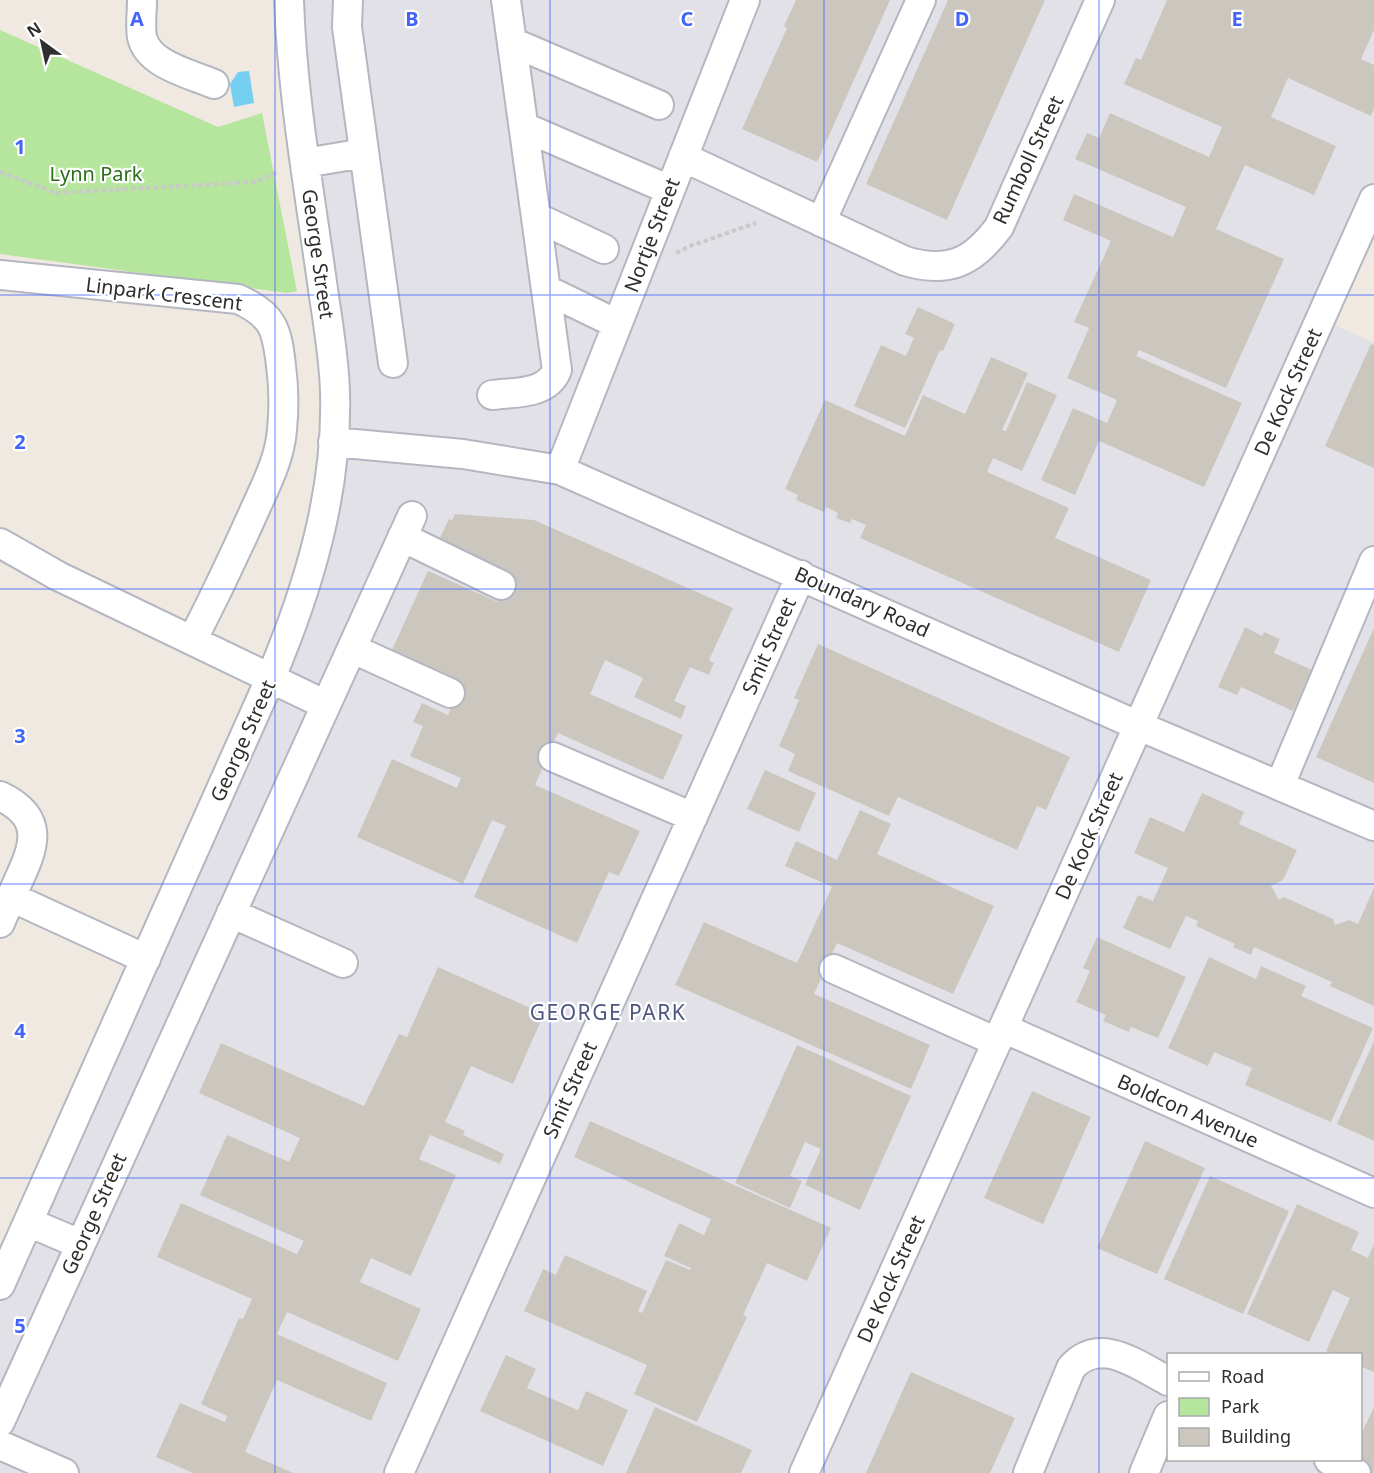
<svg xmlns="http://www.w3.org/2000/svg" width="1374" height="1473" font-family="'Noto Sans',sans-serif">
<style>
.industrial{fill:#e3e1e8;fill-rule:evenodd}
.green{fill:#b6e59e}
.water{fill:#75cff0}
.building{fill:#cbc7bf}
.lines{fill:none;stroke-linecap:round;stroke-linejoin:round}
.minor-casing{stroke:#b4b7c1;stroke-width:32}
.path{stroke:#c9c9c9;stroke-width:4;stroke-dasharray:4.5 3;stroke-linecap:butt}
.minor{stroke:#fff;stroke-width:28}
.grid{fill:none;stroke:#4264fb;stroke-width:1.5;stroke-opacity:0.55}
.labels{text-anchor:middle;stroke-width:4.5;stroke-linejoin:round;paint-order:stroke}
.street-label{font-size:20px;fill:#2e2e2e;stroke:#fff}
.park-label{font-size:20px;fill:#2c6e1b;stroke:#fff}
.neighbourhood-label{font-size:21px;letter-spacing:1.5px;fill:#4d5680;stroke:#fff}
.grid-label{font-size:20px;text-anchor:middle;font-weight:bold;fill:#4264fb;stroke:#fff;stroke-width:4.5;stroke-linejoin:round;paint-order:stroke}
</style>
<rect width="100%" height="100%" fill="#efe9e1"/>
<path class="industrial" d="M287,0H1374V207L1324,320L1374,343V1473H0V1277L295,609L330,470ZM1168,1354H1360V1460H1168Z"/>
<path class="green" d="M0,30L218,127L262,113L297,291L287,293L0,254Z"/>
<path class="water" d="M249,71L254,103L234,107L230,84L238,72Z"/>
<path class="building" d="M796,0H890L817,162L742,129L787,28L784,26Z
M948,0H1045L947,220L866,184Z
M1167,0H1374V30L1361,59L1374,65V109L1371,116L1288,78L1271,117L1336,146L1314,195L1245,165L1216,229L1284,259L1226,388L1139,350L1136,356L1242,403L1204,487L1099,441L1075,495L1041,480L1073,408L1107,423L1117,400L1067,378L1089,328L1074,322L1111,241L1063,220L1074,194L1173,237L1186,207L1075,159L1087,133L1099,138L1110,113L1209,157L1222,127L1124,84L1136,58L1141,60Z
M918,307L955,324L943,351L940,350L905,428L854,406L881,345L906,356L914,338L905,334Z
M1371,344L1374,345V468L1325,446Z
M991,357L1028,373L1002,430L1006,431L1027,382L1057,395L1022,471L993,458L987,472L1069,508L1055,538L1151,580L1119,652L860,538L866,525L852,519L850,523L836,518L838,513L826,507L824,512L796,500L798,495L785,489L825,400L905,436L923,395L965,414Z
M455,514L534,520L733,608L709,660L714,663L709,675L690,667L674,701L686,706L681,719L634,697L643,678L605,660L590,694L683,735L663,780L558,733L535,785L640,831L619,876L609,872L577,943L474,897L506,826L492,820L463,884L357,837L392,759L457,788L461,778L410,756L423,726L413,722L422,703L448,715L462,683L391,652L428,571L498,602L511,572L443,542L440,538L449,519L452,520Z
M1245,627L1262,636L1264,632L1280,639L1274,653L1312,670L1293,711L1241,687L1237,695L1218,687Z
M1374,628V783L1316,757Z
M818,644L1070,757L1046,810L1037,806L1017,850L898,797L889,816L788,771L795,754L779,746L799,700L794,698Z
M765,770L816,793L799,832L747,809Z
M1202,793L1244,812L1239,824L1297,850L1283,880L1271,886L1279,900L1284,897L1333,919L1335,925L1349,920L1358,924L1374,888V1006L1330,986L1332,982L1254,947L1251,955L1233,947L1235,944L1196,926L1198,921L1186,916L1170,949L1123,928L1138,895L1153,901L1168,868L1134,853L1150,817L1184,832Z
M860,810L891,824L877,854L994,906L953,994L837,943L814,994L930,1045L911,1089L675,985L704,922L797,963L832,887L785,866L796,841L837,860Z
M1097,937L1186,977L1158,1038L1131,1027L1129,1032L1103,1021L1106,1015L1076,1002L1090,971L1083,968Z
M1209,957L1256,979L1261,966L1306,986L1301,996L1373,1028L1331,1122L1245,1085L1252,1068L1214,1052L1208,1066L1168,1048Z
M438,967L544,1014L513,1084L471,1066L445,1122L465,1131L463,1135L504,1154L500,1164L430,1135L419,1159L456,1175L411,1276L371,1258L360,1282L421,1309L398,1361L287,1312L277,1334L387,1383L371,1421L277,1380L245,1452L293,1473H193L156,1457L180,1403L225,1422L227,1416L201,1404L239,1318L243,1319L252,1299L157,1257L181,1203L297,1254L304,1241L200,1195L227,1135L289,1162L300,1138L199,1093L221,1043L364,1106L399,1034L407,1037Z
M1374,1041V1141L1337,1124Z
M797,1045L911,1096L860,1210L805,1185L821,1149L805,1142L790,1176L802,1181L790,1208L735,1183Z
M1032,1091L1091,1117L1043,1224L984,1198Z
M590,1121L831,1228L807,1281L767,1263L743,1315L747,1317L697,1422L634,1394L647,1365L524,1311L543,1269L556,1275L565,1255L647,1291L638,1311L642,1313L666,1260L690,1270L691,1268L664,1256L679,1223L704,1235L711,1219L574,1157Z
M1145,1141L1205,1168L1157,1274L1097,1248Z
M1210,1176L1289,1211L1243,1314L1164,1279Z
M1297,1204L1359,1232L1351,1250L1368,1258L1374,1244V1372L1360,1366V1354H1334L1326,1351L1350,1298L1333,1290L1309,1342L1247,1314Z
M506,1355L536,1369L527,1388L578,1410L586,1391L628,1410L603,1466L480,1411Z
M911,1372L1015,1418L990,1473H866Z
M655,1407L752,1450L741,1473H626Z
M1374,1407V1471L1373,1473L1349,1462L1360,1460V1437Z"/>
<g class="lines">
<g class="minor-casing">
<path id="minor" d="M142,0C142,12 140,26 142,37C148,65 191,74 214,84
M348,0L347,27L393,363
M512,42L659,105
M524,127L670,190
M683,157L905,261C949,274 973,262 999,227L1100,0
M305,163L364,153
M536,217L604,249
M821,222L921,0
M0,275L238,299C274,315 277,330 281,366C284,387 284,409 282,430C280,457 267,483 256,507C236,552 215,596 193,639
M547,290L617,324
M492,395C515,392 547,395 557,370L506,0
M333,442L463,454L560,470L1139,726L1374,826
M560,470L745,0
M402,537L501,585
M0,543L58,576L326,705
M353,649L450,693
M553,757L693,817
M1280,785L1374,561
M0,796C53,821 29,856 11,897L146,959
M231,913L343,963
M0,923L11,897
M834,969L997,1042
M1003,1028L1374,1193
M28,1222L80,1244
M0,1285L271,677C309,587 338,491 335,392C334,353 326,313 321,275C308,183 292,92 289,0
M0,1422L412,516
M0,1445L64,1473
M1329,1460L1356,1473
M399,1473L801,575
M804,1473L1374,199
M1028,1473L1071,1368C1100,1335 1137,1365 1168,1381
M1144,1473L1168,1416"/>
</g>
<path class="path" d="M0,172L56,193L254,182L276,173
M676,253L690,246L756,223"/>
<use href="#minor" class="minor"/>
</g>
<path class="grid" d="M275,0V1473M550,0V1473M824,0V1473M1099,0V1473M0,295H1374M0,589H1374M0,884H1374M0,1178H1374"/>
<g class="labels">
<g class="street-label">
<text transform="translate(1028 160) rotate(-65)" y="7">Rumboll Street</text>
<text transform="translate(652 235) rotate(-69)" y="7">Nortje Street</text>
<text transform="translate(318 254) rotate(82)" y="7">George Street</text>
<text transform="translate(164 294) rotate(7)" y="7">Linpark Crescent</text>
<text transform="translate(1288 392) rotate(-66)" y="7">De Kock Street</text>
<text transform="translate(862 602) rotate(24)" y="7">Boundary Road</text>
<text transform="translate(769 646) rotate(-66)" y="7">Smit Street</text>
<text transform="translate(243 741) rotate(-66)" y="7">George Street</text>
<text transform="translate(1089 836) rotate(-66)" y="7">De Kock Street</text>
<text transform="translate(570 1090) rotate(-66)" y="7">Smit Street</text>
<text transform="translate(1188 1111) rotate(24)" y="7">Boldcon Avenue</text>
<text transform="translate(94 1214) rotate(-66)" y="7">George Street</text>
<text transform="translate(891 1279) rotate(-66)" y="7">De Kock Street</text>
</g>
<g class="park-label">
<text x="96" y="181">Lynn Park</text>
</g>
<g class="neighbourhood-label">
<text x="608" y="1020">GEORGE PARK</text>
</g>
</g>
<g class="grid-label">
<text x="137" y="26">A</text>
<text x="412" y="26">B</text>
<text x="687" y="26">C</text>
<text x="962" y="26">D</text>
<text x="1237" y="26">E</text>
<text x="20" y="154">1</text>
<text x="20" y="449">2</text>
<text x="20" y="743">3</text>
<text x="20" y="1038">4</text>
<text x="20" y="1333">5</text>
</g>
<rect x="1167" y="1353" width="195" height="108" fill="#ffffff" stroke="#ababab" stroke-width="1.5"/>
<rect x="1179" y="1372" width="30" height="9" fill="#ffffff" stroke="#ababab" stroke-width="1.5"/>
<text x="1221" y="1383" font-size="18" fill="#2e2e2e">Road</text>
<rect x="1179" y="1398" width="30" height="18" fill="#b6e59e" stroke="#ababab" stroke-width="1.5"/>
<text x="1221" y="1413" font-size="18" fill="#2e2e2e">Park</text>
<rect x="1179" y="1428" width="30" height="18" fill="#cbc7bf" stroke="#ababab" stroke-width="1.5"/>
<text x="1221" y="1443" font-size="18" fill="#2e2e2e">Building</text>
<g transform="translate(42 42) rotate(327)" stroke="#ffffff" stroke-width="4.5" paint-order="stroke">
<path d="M0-4.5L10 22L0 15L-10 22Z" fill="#2e2e2e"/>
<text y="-9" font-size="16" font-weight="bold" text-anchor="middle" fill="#2e2e2e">N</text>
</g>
</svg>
